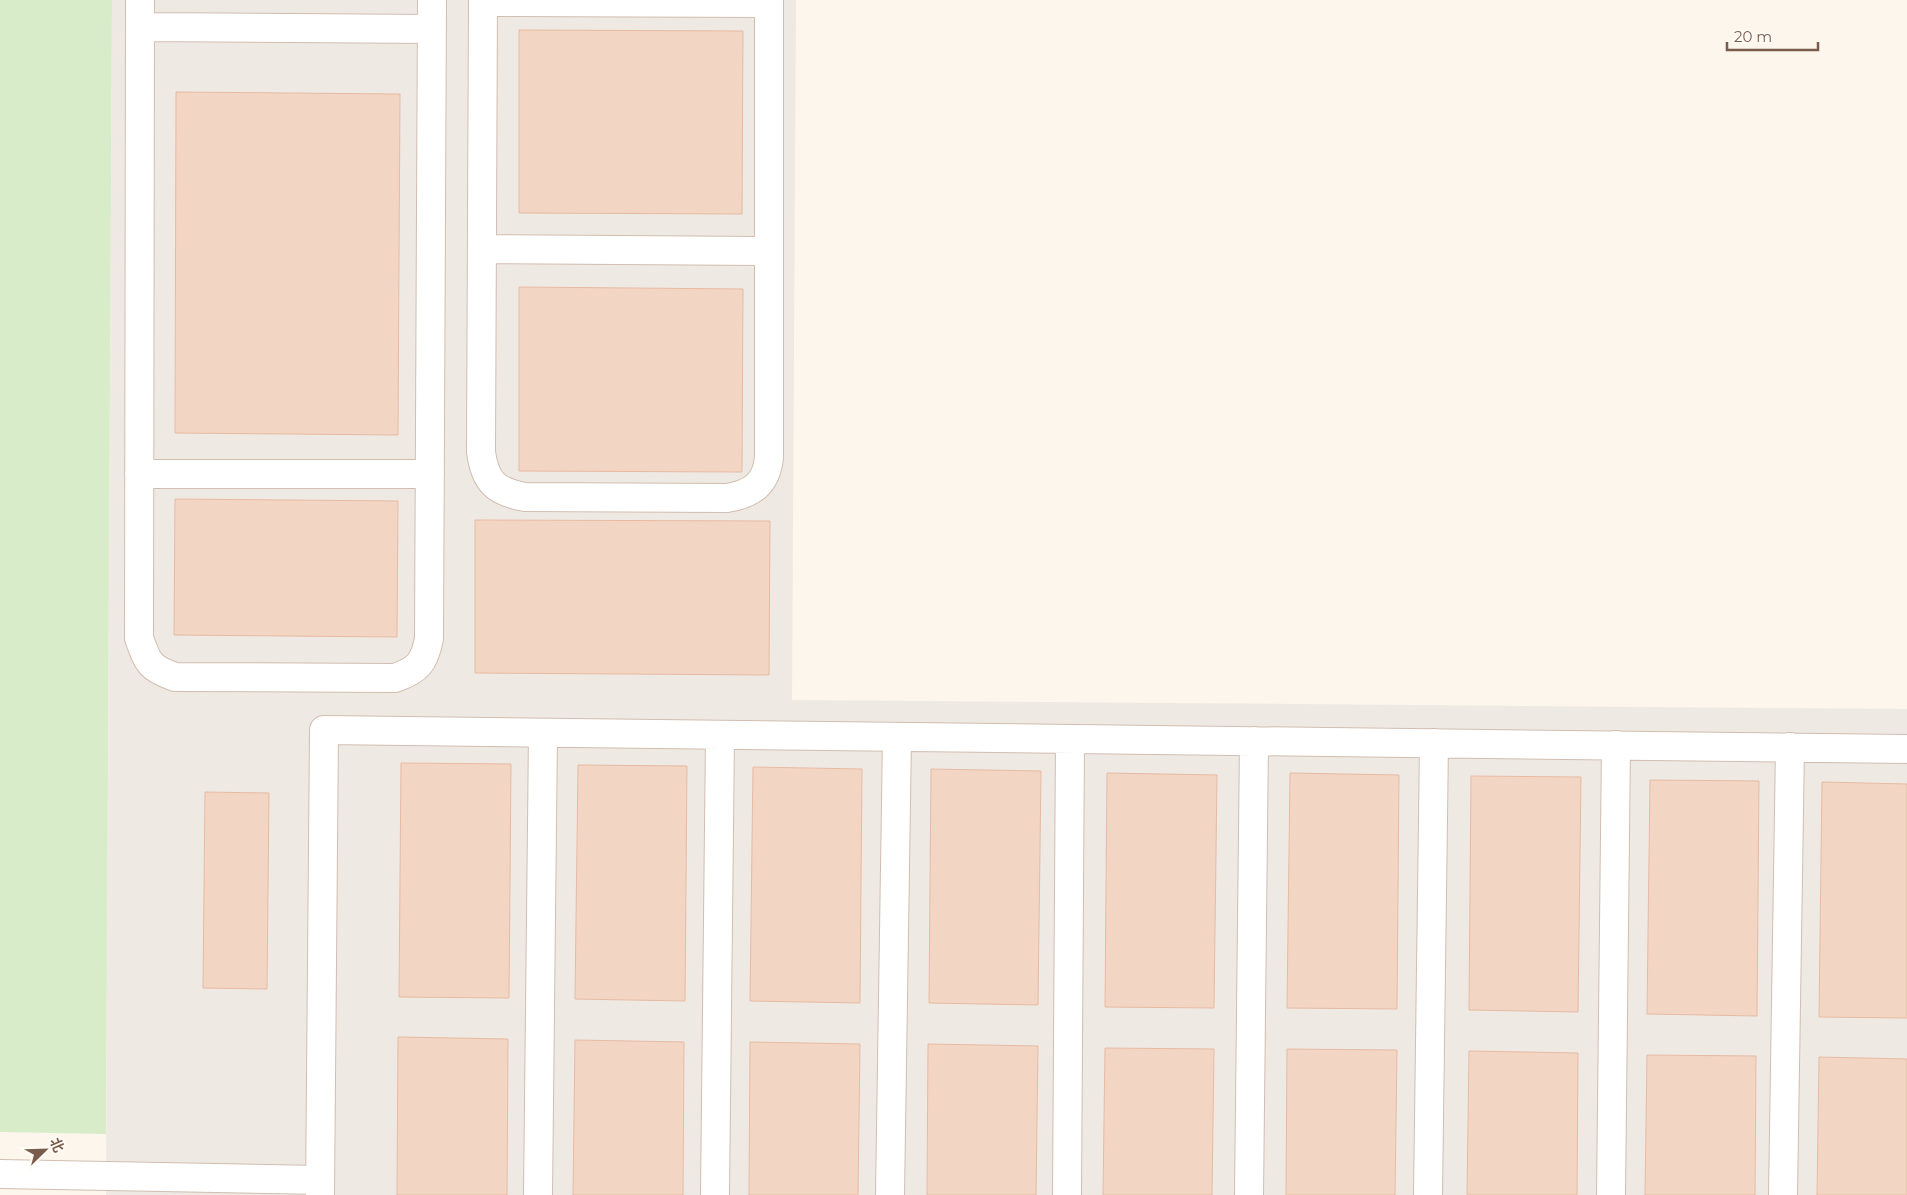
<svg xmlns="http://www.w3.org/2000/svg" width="1907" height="1195" font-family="Montserrat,'Noto Sans SC',sans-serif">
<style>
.industrial{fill:#efe9e4}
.green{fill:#d8ecc9}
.building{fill:#f3d5c3;stroke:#e6bba3}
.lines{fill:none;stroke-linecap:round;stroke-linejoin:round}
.minor-casing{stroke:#d1beb0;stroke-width:30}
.minor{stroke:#fff;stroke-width:28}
</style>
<rect width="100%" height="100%" fill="#fdf6ec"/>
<path class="industrial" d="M112,0H796L792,700L1907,709V1195H106Z"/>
<path class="green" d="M0,0H112L106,1134L0,1132Z"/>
<path class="building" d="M519,30L743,31L742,214L519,213Z
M176,92L400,94L398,435L175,433Z
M519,287L743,289L742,472L519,471Z
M175,499L398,501L397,637L174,635Z
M475,520L770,521L769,675L475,673Z
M401,763L511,764L509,998L399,997Z
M578,765L687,766L685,1001L575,999Z
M753,767L862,769L860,1003L750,1001Z
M931,769L1041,771L1038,1005L929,1003Z
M1107,773L1217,775L1214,1008L1105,1007Z
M1290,773L1399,775L1397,1009L1287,1008Z
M1471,776L1581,777L1578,1012L1469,1010Z
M1650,780L1759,781L1757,1016L1647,1014Z
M1822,782L1907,784V1018L1819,1017Z
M205,792L269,793L267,989L203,988Z
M398,1037L508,1039L507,1195H397Z
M575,1040L684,1042L683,1195H573Z
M750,1042L860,1044L858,1195H749Z
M928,1044L1038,1046L1036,1195H927Z
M1105,1048L1214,1049L1212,1195H1103Z
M1287,1049L1397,1050L1395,1195H1286Z
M1469,1051L1578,1053L1577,1195H1467Z
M1647,1055L1756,1056L1755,1195H1645Z
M1819,1057L1907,1059V1195H1817Z"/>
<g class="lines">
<g class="minor-casing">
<path id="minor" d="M140,0L139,638C148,663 149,668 175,677L395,678C418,670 424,663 429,639L432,0
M483,0L481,452C485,482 496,492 525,497L727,498C752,494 766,484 769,458V0
M483,2L769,3
M140,27L432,29
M482,249L769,251
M139,474H430
M0,1174L320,1180
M320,1195L324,730L1907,749
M538,1195L543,733
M715,1195L720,735
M890,1195L897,737
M1067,1195L1070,739
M1249,1195L1254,741
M1428,1195L1434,743
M1611,1195L1616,745
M1783,1195L1790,747"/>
</g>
<use href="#minor" class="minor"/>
</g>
<g transform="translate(45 1150) rotate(67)" stroke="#fffaf3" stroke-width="4" paint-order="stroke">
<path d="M0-4L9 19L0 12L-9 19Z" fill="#7a5c4d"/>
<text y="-8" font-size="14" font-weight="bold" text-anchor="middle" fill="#7a5c4d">北</text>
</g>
<path d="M1727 42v8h91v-8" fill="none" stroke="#7a5c4d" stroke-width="2.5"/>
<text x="1734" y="42" font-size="15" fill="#7a5c4d" stroke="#fffaf3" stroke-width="4" paint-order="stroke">20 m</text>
</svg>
